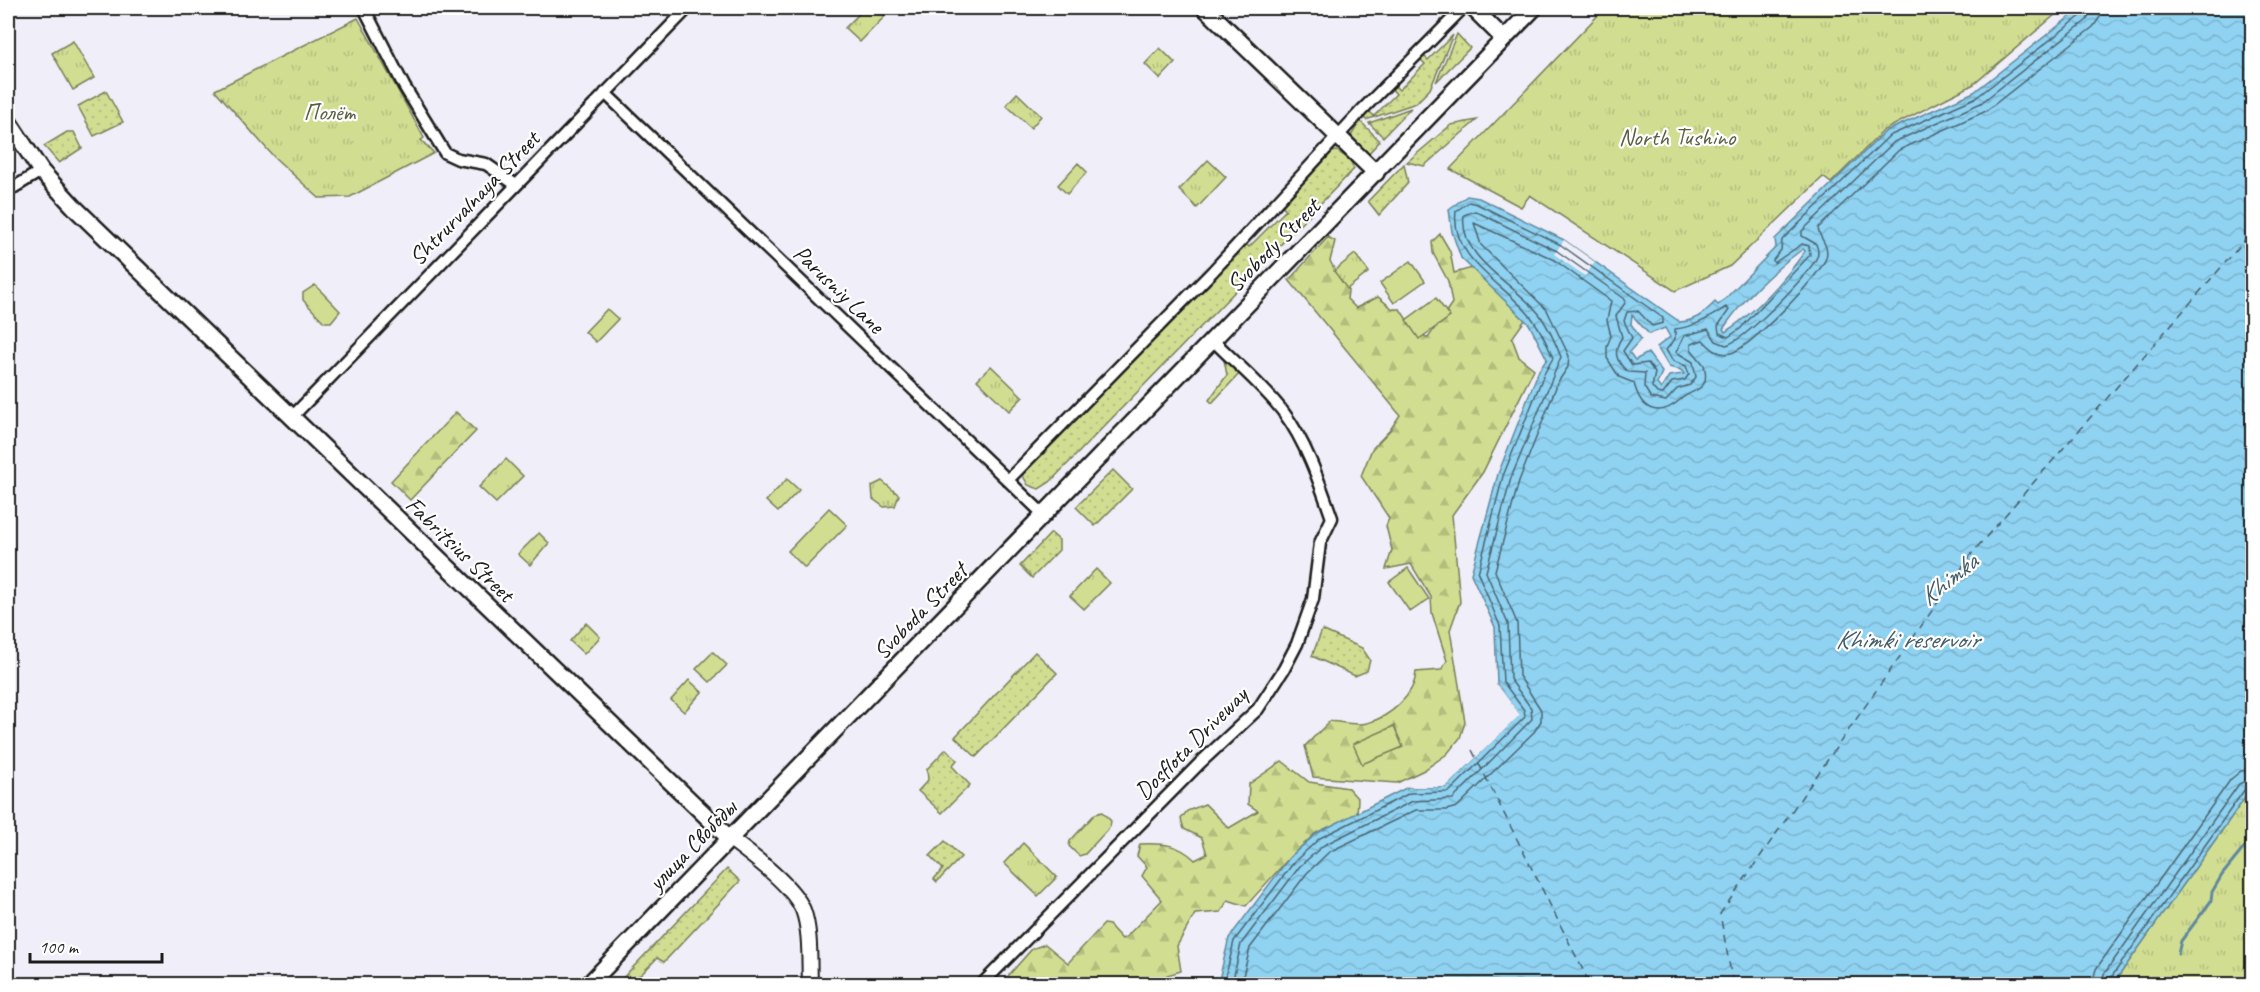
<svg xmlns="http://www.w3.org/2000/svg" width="2260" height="992" font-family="Caveat,sans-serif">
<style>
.grass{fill:url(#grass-dots);stroke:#767d57;stroke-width:1.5}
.forest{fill:url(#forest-firs);stroke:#767d57;stroke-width:1.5}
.park{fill:url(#park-tufts);stroke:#767d57;stroke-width:1.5}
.pitch{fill:#d1de92;stroke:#767d57;stroke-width:1.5}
.water{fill:url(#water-waves);stroke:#61899c;stroke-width:1.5;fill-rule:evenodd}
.pier{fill:#f0eef8}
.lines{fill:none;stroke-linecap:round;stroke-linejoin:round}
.shore{stroke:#4a6571;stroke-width:1.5}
.stream{stroke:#61899c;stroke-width:3}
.ferry{stroke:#445c67;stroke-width:1.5;stroke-dasharray:8 6;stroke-linecap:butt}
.minor-casing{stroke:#1c1c1c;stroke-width:15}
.tertiary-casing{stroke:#1c1c1c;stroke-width:18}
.secondary-casing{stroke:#1c1c1c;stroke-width:20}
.minor{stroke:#fff;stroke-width:10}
.tertiary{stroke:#fff;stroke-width:14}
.secondary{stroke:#fff;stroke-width:15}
.labels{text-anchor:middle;stroke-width:4.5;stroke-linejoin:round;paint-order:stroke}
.park-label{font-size:24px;fill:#5b6045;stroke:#fff}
.street-label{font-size:24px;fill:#1c1c1c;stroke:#fff}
.water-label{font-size:26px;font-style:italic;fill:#445c67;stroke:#fff}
</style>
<defs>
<pattern id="grass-dots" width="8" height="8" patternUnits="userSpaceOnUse" patternTransform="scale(1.5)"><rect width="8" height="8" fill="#d1de92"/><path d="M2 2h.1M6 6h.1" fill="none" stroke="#b3be7d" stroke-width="1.8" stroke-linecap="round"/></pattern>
<pattern id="forest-firs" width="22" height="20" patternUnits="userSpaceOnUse" patternTransform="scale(1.5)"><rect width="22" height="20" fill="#d1de92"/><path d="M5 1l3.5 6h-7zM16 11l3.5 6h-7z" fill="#b3be7d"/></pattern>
<pattern id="park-tufts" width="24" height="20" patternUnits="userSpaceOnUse" patternTransform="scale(1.5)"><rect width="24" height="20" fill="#d1de92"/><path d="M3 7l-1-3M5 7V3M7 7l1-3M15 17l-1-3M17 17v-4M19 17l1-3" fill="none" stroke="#b3be7d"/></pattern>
<pattern id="water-waves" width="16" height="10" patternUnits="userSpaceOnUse" patternTransform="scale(1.5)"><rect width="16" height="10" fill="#8fd2f1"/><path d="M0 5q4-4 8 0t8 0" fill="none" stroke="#7bb4ce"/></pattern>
</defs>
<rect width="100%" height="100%" fill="#f0eef8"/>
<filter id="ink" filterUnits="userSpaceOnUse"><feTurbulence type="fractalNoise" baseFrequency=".0167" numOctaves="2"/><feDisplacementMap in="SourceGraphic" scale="12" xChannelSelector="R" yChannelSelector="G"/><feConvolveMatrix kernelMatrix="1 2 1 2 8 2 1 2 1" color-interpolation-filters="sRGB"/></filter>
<g filter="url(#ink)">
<path class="grass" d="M1457,34L1470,48L1436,82Z
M1453,35L1430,89L1416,103L1366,120L1363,117L1369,111L1374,116L1396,94L1391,88L1394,85L1399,90L1425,64L1420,59L1423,55L1428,60Z
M106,91L123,122L94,136L78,106Z
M1411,108L1383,137L1369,123Z
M1477,120L1424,166L1407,162L1451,125Z
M1360,121L1380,141L1366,156L1351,136Z
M67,132H74L82,148L59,163L44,146Z
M1337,151L1350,160L1354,169L1050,482L1039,489L1028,485L1022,474L1024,471L1245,243L1249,247L1286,210L1282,205L1332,152Z
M1404,164L1408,183L1379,215L1368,201Z
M1223,355L1241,372L1212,403L1209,400L1227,375Z
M1113,470L1132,489L1095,526L1076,507Z
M1051,533L1059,540V550L1032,578L1020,566Z
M1322,630L1362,648L1370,660L1367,671L1355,676L1312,656Z
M1035,652L1057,673L976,757L955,737Z
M946,749L957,760L952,766L970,785L942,813L918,791L928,780L927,769Z
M945,841L961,857L937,882L934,879L943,869L930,856Z
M727,869L740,881L664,962L657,958L632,984H617Z"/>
<path class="forest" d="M1440,234L1450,251L1454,273L1472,268L1525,320L1512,338L1519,357L1534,369L1483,472L1452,515L1460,602L1450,630L1465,722L1460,738L1447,754L1424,770L1397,783L1313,777L1305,746L1330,721C1341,722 1357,726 1367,723C1390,717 1415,695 1416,672L1441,670L1447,661L1432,613L1431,597L1411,564L1386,569L1392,550L1386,526L1389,518L1361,476L1372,449L1390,430L1400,415L1289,280L1328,237L1335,241L1330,261L1337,274L1350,276L1347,299L1356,308L1378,297L1393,309H1400L1413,329L1428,338L1452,303L1448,281L1433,253L1432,242Z
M456,412L476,431L410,500L391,481Z
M1282,761L1309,782L1348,788L1358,799L1357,814L1316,833L1290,857L1246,906L1228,900L1221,912L1195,914L1177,946L1181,971L1167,975L1164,984H1001L1032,949L1045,944L1068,963L1104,924L1109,925L1122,939L1126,937L1162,900L1142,876L1147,867L1137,856L1140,844C1163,843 1179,844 1195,860L1207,854L1202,838L1184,829L1181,819L1187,811L1205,804L1229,828L1258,811L1248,804L1249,784Z"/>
<path class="park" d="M865,8H877L885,16L860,42L845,28Z
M1605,8H2063L1974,84L1884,130L1831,183L1823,177L1730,266L1675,291L1530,195L1521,207L1450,169Z
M358,18L424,138L421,140L434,153L350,197L319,198L274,157L215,90Z
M73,41L94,78L73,90L52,53Z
M1160,48L1175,63L1160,79L1145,64Z
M1017,93L1041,116L1031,128L1006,105Z
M1208,160L1226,177L1197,208L1179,190Z
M1355,254L1369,272L1347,289L1334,271Z
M991,366L1023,397L1009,411L977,380Z
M506,459L523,476L496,503L479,487Z
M882,481L899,495L895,506L884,507L873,499L872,486Z
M539,533L549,543L530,565L518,554Z
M1096,569L1110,583L1084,609L1070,596Z
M586,623L600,637L584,654L570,641Z
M689,680L702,692L684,712L671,700Z
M2252,788V984H2113Z
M1023,843L1057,877L1038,896L1004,863Z"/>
<path class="pitch" d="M1078,163L1087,172L1067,194L1058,185Z
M1411,261L1425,281L1394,303L1380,283Z
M315,285L340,311L331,322H324L303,300V293Z
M1436,298L1450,317L1419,339L1406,320Z
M607,309L618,319L596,342L585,332Z
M787,479L799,490L778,512L766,501Z
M829,508L847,525L805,568L788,551Z
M1408,568L1429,599L1410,612L1389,582Z
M713,652L727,665L710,682L696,669Z
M1394,726L1403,747L1362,764L1353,744Z
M1102,812L1111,821L1110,827L1085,854L1079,856L1069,846L1070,841L1095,814Z"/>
<path class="water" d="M2081,8H2252V788L2113,984H1218L1229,938L1290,857L1317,833L1408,787H1446L1519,715L1497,684L1495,627L1471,574L1498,474L1539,370L1547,359L1529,324L1461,258L1452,232L1449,209L1467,196L1479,198L1564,240L1680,322C1696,321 1704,313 1715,302L1718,305L1722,302L1776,247L1775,239L1886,131L1974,92ZM1803,249L1805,251C1785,280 1755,313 1725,332L1723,329C1743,299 1774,269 1803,249ZM1632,315L1649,334L1665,328L1670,337L1657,347L1669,367L1681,370L1684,374L1669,376L1661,389L1657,384L1662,372L1648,353L1635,360L1629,352L1641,339L1631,324Z"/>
<path class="pier" d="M1564,240L1595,262L1585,276L1554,254Z
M1497,684L1520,715L1446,787H1408L1410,784H1444L1516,714L1495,687Z"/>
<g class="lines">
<path class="shore" d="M1224,984L1234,941L1295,861L1320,838L1410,793L1449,792L1525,717L1524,710L1503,682L1500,626L1478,573L1503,476L1544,374L1553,358C1548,346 1542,332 1534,321C1509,285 1450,262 1456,211L1469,202L1477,204L1561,245L1663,318V323L1652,326L1638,311L1627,312L1624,321L1632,338L1623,351L1632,365L1648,363L1655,373L1652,387L1657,393L1663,394L1672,382L1685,380L1689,374L1686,366L1673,361L1666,350L1675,339V329C1696,327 1710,317 1726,307L1729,310L1718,326L1719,333L1728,337L1740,329L1810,255L1809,246L1802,244L1774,263L1773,260L1781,250L1782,240L1889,136L1977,97L2082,15L2085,8
M1232,984L1241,944L1300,866L1324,845L1413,801L1453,799L1532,719L1531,708L1510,679L1508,624L1486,572L1511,478L1561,357C1556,344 1548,327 1540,315C1517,285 1458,259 1464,215L1475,211L1557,251L1625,299V303L1616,316L1622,337C1613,351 1615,361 1628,372L1645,373L1644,387L1651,398L1666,401L1677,389L1690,385L1696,377L1693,362L1676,352L1684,336L1708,329L1716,341L1726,345C1743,342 1810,274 1817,257C1819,253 1818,249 1816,244L1802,236V231L1894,142L1981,103L2087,20L2092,8
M1241,984L1250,948L1307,873L1329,852L1416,810H1446L1457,807L1534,732L1541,721V710L1519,676L1517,623L1495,571L1519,481L1558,382L1568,367L1569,356L1547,310L1481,245L1474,223L1553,259L1611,301L1607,320L1611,336L1607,346V358L1619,377L1634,383C1641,412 1660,418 1681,399C1694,388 1711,392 1704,365L1691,349V344L1703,340C1711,349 1719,356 1731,353C1749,349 1821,275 1826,258C1830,245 1819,239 1818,228L1899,150L1986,111L2093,27L2100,17L2101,8
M2092,984L2096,969L2231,779L2241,771L2252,769
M2101,984L2104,974L2239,784L2252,778
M2109,984L2110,979L2245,789L2252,786"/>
<path class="stream" d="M2178,954L2181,941L2211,901L2212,892L2222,875L2252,838"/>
<path class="ferry" d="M1472,750L1590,984
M1733,984L1720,914L1973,552L2252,232"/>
<g class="minor-casing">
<path id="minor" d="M364,8L404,86L445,153L458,159L486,164L516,185
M605,93L1044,515
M8,191L41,171
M292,417L688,8
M1008,480L1212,272L1362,110L1463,8
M982,984L1201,762L1258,709L1284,669L1297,644L1313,599L1320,543L1332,518C1320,484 1306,442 1284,413C1264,386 1235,363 1212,339"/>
</g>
<g class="tertiary-casing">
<path id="tertiary" d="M729,838C750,854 793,885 803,910C811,931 809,962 810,984"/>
</g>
<g class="secondary-casing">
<path id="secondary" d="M1205,8L1376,173
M1473,8L1504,39
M8,121L41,171L77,210L729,838
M589,984L1534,8"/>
</g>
<use href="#minor" class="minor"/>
<use href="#tertiary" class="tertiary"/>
<use href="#secondary" class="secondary"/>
</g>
</g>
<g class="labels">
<g class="park-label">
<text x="329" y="120">Полёт</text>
<text x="1677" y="145">North Tushino</text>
</g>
<g class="street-label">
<text transform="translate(474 198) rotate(-46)" y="8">Shtrurvalnaya Street</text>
<text transform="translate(1273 245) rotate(-45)" y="8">Svobody Street</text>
<text transform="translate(839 289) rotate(44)" y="8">Parusniy Lane</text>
<text transform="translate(460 549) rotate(44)" y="8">Fabritsius Street</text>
<text transform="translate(920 611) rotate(-46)" y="8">Svoboda Street</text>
<text transform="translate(1191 743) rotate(-45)" y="8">Dosflota Driveway</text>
<text transform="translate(692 845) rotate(-46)" y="8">улица Свободы</text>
</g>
<g class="water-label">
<text transform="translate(1948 579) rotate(-39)" y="9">Khimka</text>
<text x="1907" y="648">Khimki reservoir</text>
</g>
</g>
<rect width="2260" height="992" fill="none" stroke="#fff" stroke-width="30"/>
<rect x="15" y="15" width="2230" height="962" fill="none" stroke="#1c1c1c" stroke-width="2" filter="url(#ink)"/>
<path d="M30 953v9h132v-9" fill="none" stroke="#1c1c1c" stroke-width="3"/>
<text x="39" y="953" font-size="18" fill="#1c1c1c" stroke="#ffffff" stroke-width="4.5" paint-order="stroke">100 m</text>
</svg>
